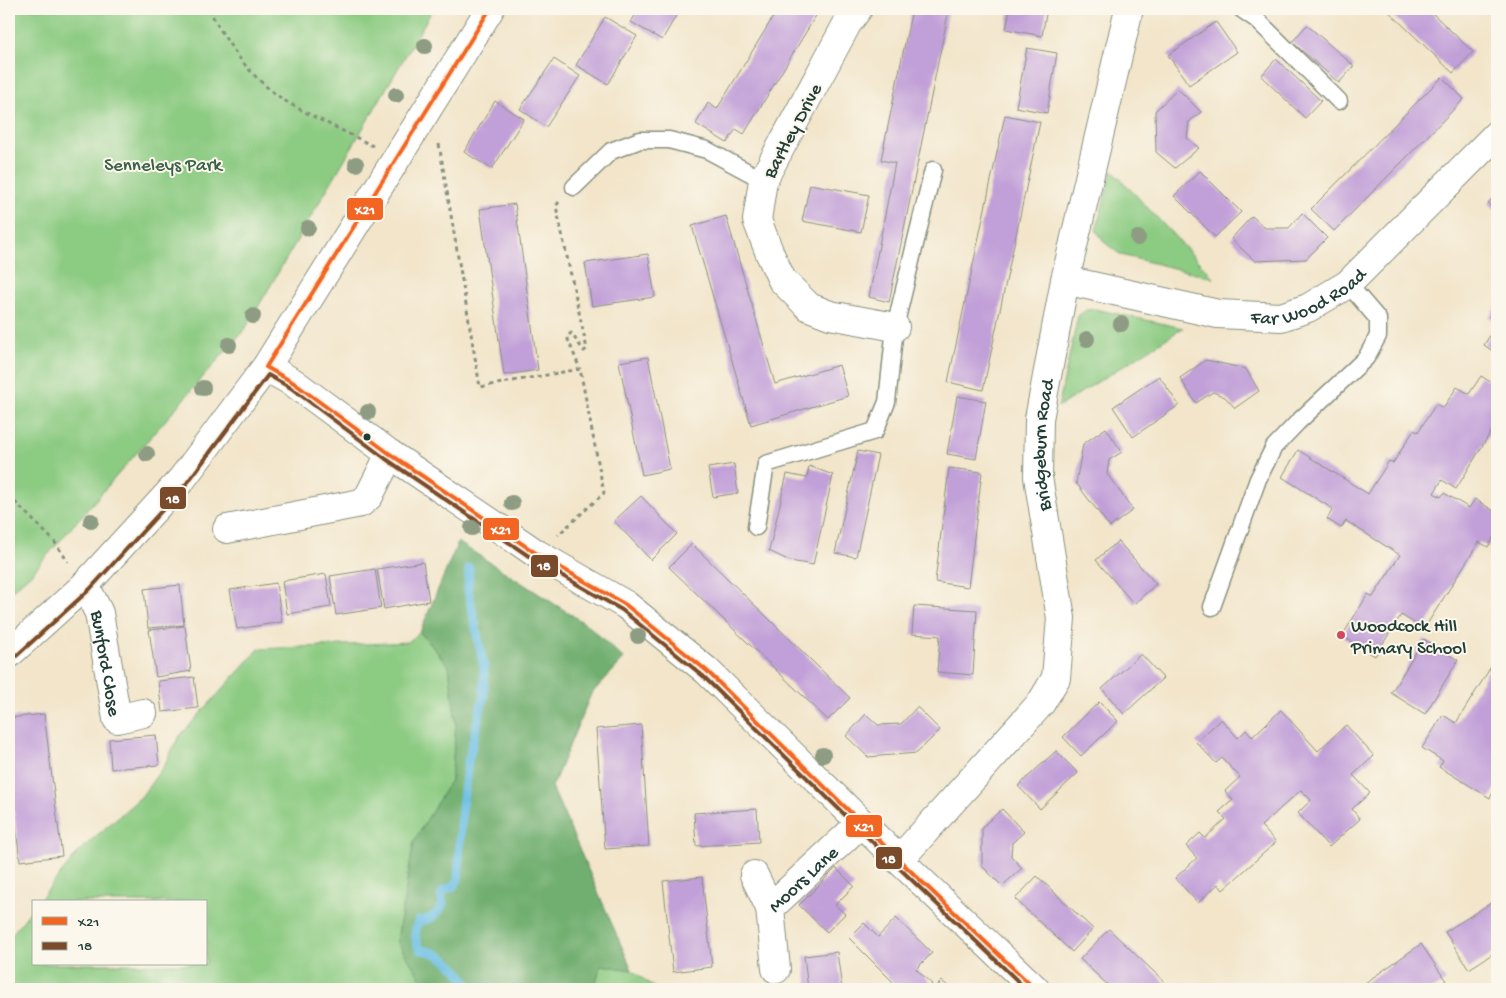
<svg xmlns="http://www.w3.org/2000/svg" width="1506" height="998" font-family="'Gochi Hand',sans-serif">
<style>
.green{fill:#8ccb82;stroke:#56845b}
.forest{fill:#71af70;stroke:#487652}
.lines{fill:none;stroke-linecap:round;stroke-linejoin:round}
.stream{stroke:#67bee4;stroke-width:9}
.building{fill:#c19fd8}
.lane-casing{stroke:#88917f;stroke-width:19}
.street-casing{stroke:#88917f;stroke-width:30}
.secondary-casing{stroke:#88917f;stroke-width:30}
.path{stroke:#88917f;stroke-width:3;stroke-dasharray:4 4;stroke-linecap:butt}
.lane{stroke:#fff;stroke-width:16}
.street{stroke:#fff;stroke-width:28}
.secondary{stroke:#fff;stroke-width:28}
.bus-1-casing{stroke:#fbf7ec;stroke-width:8}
.bus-2-casing{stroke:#fbf7ec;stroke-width:8}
.bus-1{stroke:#f26522;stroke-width:4}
.bus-2{stroke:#7a4b2a;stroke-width:4}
.tree{fill:#8d9c82}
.bus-dot{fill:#1f3d34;stroke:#fbf7ec;stroke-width:2}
.poi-dot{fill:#d1495b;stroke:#fbf7ec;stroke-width:2}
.labels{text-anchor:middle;stroke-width:4;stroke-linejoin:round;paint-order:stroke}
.street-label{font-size:19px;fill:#1f3d34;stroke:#fbf7ec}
.park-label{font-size:19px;fill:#3a6048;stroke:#fbf7ec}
.poi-label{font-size:19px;fill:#1f3d34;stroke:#fbf7ec;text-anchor:start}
.line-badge{stroke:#fbf7ec;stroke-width:2}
.badge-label{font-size:14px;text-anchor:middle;font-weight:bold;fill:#fff}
</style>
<rect width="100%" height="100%" fill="#fbf7ec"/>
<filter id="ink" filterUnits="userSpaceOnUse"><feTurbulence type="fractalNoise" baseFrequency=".02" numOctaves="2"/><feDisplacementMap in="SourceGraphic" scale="10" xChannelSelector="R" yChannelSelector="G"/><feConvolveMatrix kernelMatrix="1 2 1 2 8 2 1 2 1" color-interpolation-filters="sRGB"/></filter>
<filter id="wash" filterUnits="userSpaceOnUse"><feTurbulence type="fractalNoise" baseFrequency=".0096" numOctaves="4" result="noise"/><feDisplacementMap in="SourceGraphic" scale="20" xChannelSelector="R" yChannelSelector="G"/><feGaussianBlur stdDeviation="1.12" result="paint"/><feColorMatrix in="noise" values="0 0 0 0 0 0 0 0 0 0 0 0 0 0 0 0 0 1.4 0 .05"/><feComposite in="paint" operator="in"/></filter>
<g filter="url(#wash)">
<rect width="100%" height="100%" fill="#f2e5ca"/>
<path class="green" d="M9,9H433L245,329L31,574L9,593Z
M1112,170L1214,278L1121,255L1104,242L1096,230Z
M1095,309L1183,328L1058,407L1078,316L1086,310Z
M420,632L449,666L456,724L451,780L414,841L397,941L423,982L425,989H9V938L34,907V964H206V902H38L80,850L141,797L165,764L178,738L259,649L408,642Z
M601,965L632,970L656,989H594Z"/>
<path class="forest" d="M458,542L589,626L624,659L591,694L552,787L632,970L601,965L594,989H425L423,982L397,941L414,841L451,780L456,724L449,666L420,632Z"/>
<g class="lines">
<path class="stream" d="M469,568L468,590L484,667V695L468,762L462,807L458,880L453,887L444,890L441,896L443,904C437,916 432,919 419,921C413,931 415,940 420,950C441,950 462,972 470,989"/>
</g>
<g id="blocks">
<path class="building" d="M639,9H680L662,40L631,22Z
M778,9H820L744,134L736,129L727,143L696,124L708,103L717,109Z
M912,9H949L889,302L869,297L895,163L881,160Z
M1010,9H1047L1042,36L1006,29Z
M1386,9H1428L1473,52L1453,73Z
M605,17L637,36L608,84L576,65Z
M1216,22L1237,52L1189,85L1168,55Z
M1307,25L1354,66L1339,83L1292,42Z
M1027,48L1057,53L1047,113L1016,107Z
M554,59L580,76L546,127L520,109Z
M1276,59L1321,101L1305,118L1261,76Z
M1442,77L1464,99L1334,231L1311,209Z
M1178,89L1201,112L1189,122L1187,138L1199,148L1175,168L1156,152L1155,111Z
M495,101L524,119L492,169L464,152Z
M1005,115L1040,122L983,390L948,382Z
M1200,171L1241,212L1215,237L1174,196Z
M810,184L869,195L861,232L802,221Z
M1497,193V212L1488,203Z
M515,204L538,370L504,375L480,209Z
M1302,213L1327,238L1306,259L1255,261L1231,239L1252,216L1265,228H1289Z
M726,216L775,384L839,365L848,396L751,425L692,226Z
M648,254L655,297L592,306L585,263Z
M1497,304V322L1489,317Z
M1497,324V354L1484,345Z
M648,357L670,469L642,475L619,362Z
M1206,360L1246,369L1259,391L1235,408L1225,397L1213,392L1196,403L1180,378Z
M1159,376L1179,405L1133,437L1113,407Z
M1481,376L1497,386V422L1456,489L1442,480L1434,493L1441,497L1444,493L1469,508L1475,499L1497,513V532L1488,547L1479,542L1424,629L1401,615L1375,656L1342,636L1368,594L1373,597L1400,555L1346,521L1341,528L1327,519L1333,509L1282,477L1298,450L1368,494L1389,461L1393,463L1414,430L1418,432L1436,404L1443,408L1457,387L1469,394Z
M957,396L986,401L976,459L947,454Z
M1106,428L1122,452L1109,460L1107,474L1133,510L1110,527L1076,483L1083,444Z
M858,451L878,455L856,557L835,553Z
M734,464L738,493L713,497L708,468Z
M809,466L833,475L813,565L790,561L769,551L787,474L807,478Z
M949,468L982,472L968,587L935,582Z
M641,496L677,534L651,560L614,521Z
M1118,541L1156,584L1134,604L1096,560Z
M692,544L850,698L828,720L669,567Z
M423,562L429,601L384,609L377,569Z
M375,569L381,608L336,615L330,576Z
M326,574L331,607L287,614L282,581Z
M276,583L282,622L237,629L230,590Z
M180,585L184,625L148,628L144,589Z
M914,606L977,610L973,675L937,672L940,636L912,634Z
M185,626L191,671L156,677L149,630Z
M1424,639L1458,660L1425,714L1391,693Z
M1141,654L1163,678L1124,714L1102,689Z
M1494,662L1497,664V786L1490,798L1439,767L1443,761L1422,748L1443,715L1456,723Z
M194,677L198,708L162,712L158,681Z
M1099,702L1118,721L1081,756L1063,737Z
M917,707L940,730L917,753L868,757L846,736L866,714L878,725L901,724Z
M1281,710L1318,751L1346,725L1374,756L1353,775L1370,793L1352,809L1360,819L1329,847L1298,813L1311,800L1301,790L1261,826L1276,842L1223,890L1218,884L1198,903L1175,878L1197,858L1186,846L1200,833L1205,838L1226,819L1219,812L1233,800L1225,791L1240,777L1222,758L1216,763L1196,742L1221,719L1238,738L1246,730L1252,737Z
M44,714L62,856L20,861L9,772V718Z
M641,725L649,846L605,849L596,729Z
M156,735L159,765L111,769L109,739Z
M1056,751L1078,773L1040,809L1018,786Z
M757,809L759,842L696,846L694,813Z
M1002,809L1024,832L1012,843L1011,856L1022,868L1002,886L982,866V827Z
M836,868L854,886L835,905L845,914L827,932L799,905Z
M1037,876L1093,929L1072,952L1015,899Z
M702,877L712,967L673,972L663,881Z
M1494,901L1497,906V951L1469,969L1445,932Z
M896,918L932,953L916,969L932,984L927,989H900L849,938L864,923L878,937Z
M1109,929L1172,989H1112L1080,959Z
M1421,944L1446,981L1433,989H1369L1365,983Z
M837,952L842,989H808L804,956Z
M942,981L951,989H934Z
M744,986L745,989H730V988Z"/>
</g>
</g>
<g filter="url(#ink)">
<use href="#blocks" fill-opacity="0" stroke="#88917f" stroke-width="1"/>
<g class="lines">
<g class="lane-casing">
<path id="lane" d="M1241,9L1257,20L1339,101
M574,187L611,151L640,140H669L707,150L763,180
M756,527L766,464L875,431L887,402L895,327L933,170
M1212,607L1258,479L1274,447L1298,422L1366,358L1378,336V319L1348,284"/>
</g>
<g class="street-casing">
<g id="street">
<path d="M858,9L847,24L763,180L757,220L770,254L782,280L809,307L830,315L895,327"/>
<path id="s1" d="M1065,280L1218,314L1281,317L1308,308L1348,284L1497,134"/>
<path d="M227,529L361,503L369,496L390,454"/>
<path id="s2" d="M85,585L99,613L117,719L143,713"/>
<path id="s3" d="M899,860L1041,703L1056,678L1061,618L1038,477L1039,419L1065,280L1129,9"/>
<path d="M754,875L770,908L776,969"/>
<path id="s4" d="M770,908L861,823"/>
</g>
</g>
<g class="secondary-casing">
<path id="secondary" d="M266,367L294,383L390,454L537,554L626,605L707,671L899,860L1035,989
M9,654L85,585L182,479L266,367L490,9"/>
</g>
<path class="path" d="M209,9C227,45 252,80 287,102C314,118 344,131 373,146
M439,144L480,387L580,369L604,493L558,535
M559,202L556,206L587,349L584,351L571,333L567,337L580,369
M9,496L54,541L68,562"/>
<use href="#lane" class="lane"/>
<use href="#street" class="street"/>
<use href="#secondary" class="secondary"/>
<g class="bus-1-casing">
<path id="bus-1" d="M490,9L266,367L294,383L390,454L537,554L626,605L707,671L899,860L1035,989"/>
</g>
<g class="bus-2-casing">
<path id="bus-2" d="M13,659L90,589L187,483L268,375L291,388L386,459L533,559L622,610L703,676L895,864L1026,989"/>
</g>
<use href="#bus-1" class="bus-1"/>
<use href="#bus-2" class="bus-2"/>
</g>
<g class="tree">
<circle cx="425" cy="46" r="8"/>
<circle cx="396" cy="95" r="8"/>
<circle cx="356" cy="164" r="8"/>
<circle cx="308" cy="228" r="8"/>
<circle cx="1138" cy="238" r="8"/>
<circle cx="253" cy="316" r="8"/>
<circle cx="1121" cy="324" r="8"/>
<circle cx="1087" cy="339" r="8"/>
<circle cx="229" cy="345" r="8"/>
<circle cx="203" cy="388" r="8"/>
<circle cx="368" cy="412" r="8"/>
<circle cx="147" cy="454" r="8"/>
<circle cx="512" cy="503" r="8"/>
<circle cx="91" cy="521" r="8"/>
<circle cx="472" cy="528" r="8"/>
<circle cx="638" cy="636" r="8"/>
<circle cx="823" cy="755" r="8"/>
</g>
</g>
<circle class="bus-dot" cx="367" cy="437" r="4.5"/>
<circle class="poi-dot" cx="1341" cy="635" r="5"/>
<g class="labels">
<g class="street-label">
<text transform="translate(791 130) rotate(-62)" y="7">Bartley Drive</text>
<text dy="7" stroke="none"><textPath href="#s1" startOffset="252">Far Wood Road</textPath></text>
<text dy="7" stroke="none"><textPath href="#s3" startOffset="476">Bridgeburn Road</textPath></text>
<text dy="7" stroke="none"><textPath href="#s2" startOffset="82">Bunford Close</textPath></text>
<text dy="7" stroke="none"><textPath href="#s4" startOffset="44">Moors Lane</textPath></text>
</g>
<g class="park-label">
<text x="163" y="170">Senneleys Park</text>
</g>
<g class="poi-label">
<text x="1351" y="631">Woodcock Hill<tspan x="1351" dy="22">Primary School</tspan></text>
</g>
</g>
<g class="line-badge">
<rect x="346" y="197" width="38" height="24" rx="5" fill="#f26522"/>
<rect x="159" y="486" width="28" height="24" rx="5" fill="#7a4b2a"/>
<rect x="482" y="517" width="38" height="24" rx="5" fill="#f26522"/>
<rect x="530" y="554" width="29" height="24" rx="5" fill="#7a4b2a"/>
<rect x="845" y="814" width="38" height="24" rx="5" fill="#f26522"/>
<rect x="875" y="846" width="28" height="24" rx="5" fill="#7a4b2a"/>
</g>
<g class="badge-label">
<text x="365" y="214">X21</text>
<text x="173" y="503">18</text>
<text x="501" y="534">X21</text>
<text x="544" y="570">18</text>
<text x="864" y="831">X21</text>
<text x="889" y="863">18</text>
</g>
<rect width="1506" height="998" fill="none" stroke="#fbf7ec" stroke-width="30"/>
<rect x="32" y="900" width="175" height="65" fill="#fbf7ec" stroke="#a3ada2"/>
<rect x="42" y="917" width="25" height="8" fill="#f26522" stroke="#a3ada2"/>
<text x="78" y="926" font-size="15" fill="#1f3d34">X21</text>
<rect x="42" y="942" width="25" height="8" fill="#7a4b2a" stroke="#a3ada2"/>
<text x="78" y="950" font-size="15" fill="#1f3d34">18</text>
</svg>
